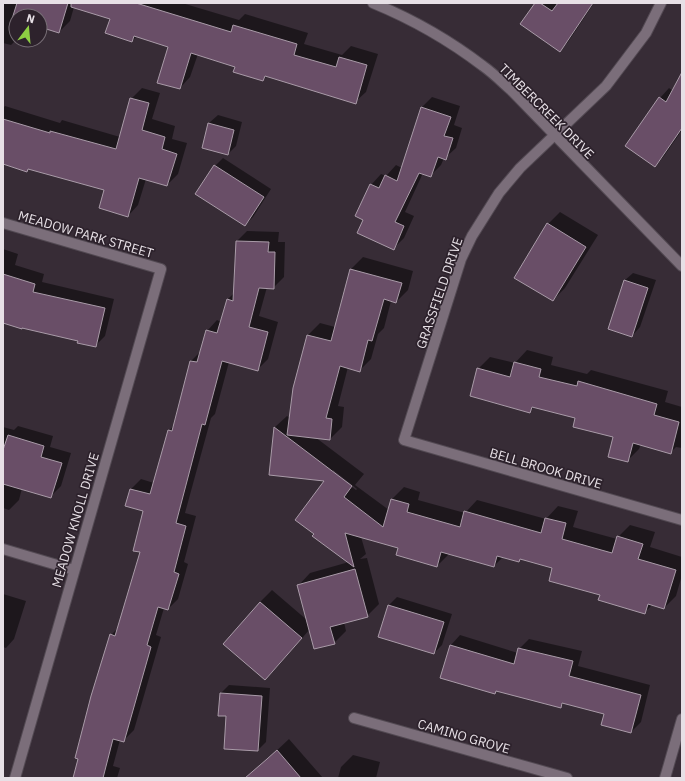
<svg xmlns="http://www.w3.org/2000/svg" width="685" height="781" font-family="'IBM Plex Sans',sans-serif">
<style>
.shadow{fill:#0007;fill-rule:evenodd}
.building{fill:#694e67;stroke:#a99ba8}
.lines{fill:none;stroke-linecap:round;stroke-linejoin:round}
.street-casing{stroke:#524952;stroke-width:12}
.secondary-casing{stroke:#524952;stroke-width:12}
.street{stroke:#7b6e7a;stroke-width:10}
.secondary{stroke:#7b6e7a;stroke-width:10}
.labels{text-anchor:middle;stroke-width:3.5;stroke-linejoin:round;paint-order:stroke}
.street-label{font-size:13px;fill:#e7e0e6;stroke:#2d222c}
</style>
<rect width="100%" height="100%" fill="#372c36"/>
<path class="shadow" d="M3,3H182L239,20L245,14L308,33L304,44L342,55L351,46L378,54L366,92L355,102L267,76L263,80L236,66L198,54L190,77L180,88L170,46L137,36L132,41L111,19L74,7L70,21L59,32L40,26V16H16V40L11,45L3,43Z
M536,3H594L568,42L560,50Z
M682,74V130L664,156L655,166L660,98L669,88L673,91Z
M142,88L160,93L152,119L175,126L172,139L187,143L178,174L167,185L146,179L138,205L128,216L105,190L29,168L27,170L3,163V108L5,106L60,123L62,120L120,137L131,99Z
M432,97L460,106L454,125L462,128L456,148L445,158H444L441,165L431,175L423,173L405,212L414,216L404,238L393,249L365,219L371,185L381,174L386,176L396,165L402,168L421,108Z
M218,115L242,122L236,146L228,154L203,147L209,123Z
M223,158L271,189L253,217L245,225L215,166Z
M560,212L598,235L565,288L553,300L548,224Z
M247,231L279,232L278,242H285L284,277L273,288L267,287L259,316L278,322L268,359L257,370L229,362L215,414L211,418L185,513L196,516L184,562L188,564L178,599L168,609L164,608L156,635L161,637L134,730L123,741L120,740L113,766L120,768L117,778H74L111,635L118,628L141,552L144,510L131,489L141,479L154,483L169,431L174,425L191,361L201,351L207,331L217,320L221,322L228,299L235,292L237,241Z
M3,249L18,254L15,265L44,274L42,282L114,299L105,336L95,346L79,340L3,322Z
M363,257L413,271L408,290L396,302L391,301L384,328L378,334L371,359L359,371L348,367L338,406L344,407L342,427L330,439L315,437L364,474L355,485L389,510L392,499L404,487L420,492L418,500L465,513L477,500L546,519L558,506L578,511L573,527L617,539L618,537L630,525L655,532L650,547L682,557V575L676,596L664,608L653,604L645,612L601,595L554,567L522,558L519,561L503,557L494,566L449,554L437,566L399,547L361,537L366,554L360,559L367,558L379,604L367,616L344,622L346,631L334,643L310,629L277,667L265,679L260,602L272,590L307,620L298,586L310,573L349,562L326,481L270,474L275,427L287,416L290,418L308,335L320,323L335,327L351,269ZM333,470L357,489L356,490L333,473Z
M633,273L656,280L640,327L632,336L624,281Z
M527,350L553,357L551,365L587,374L591,370L668,391L665,402L682,407V448L676,447L670,453L641,444L639,449L627,461L615,437L576,417L535,406L530,411L478,369L490,357L515,363Z
M18,426L53,436L50,447L71,453L61,486L51,496L22,488L19,500L9,510L3,508V427L14,430Z
M3,594L26,601L14,639L6,648L3,647Z
M397,597L452,614L442,645L434,653L380,636L389,605Z
M460,635L518,653L519,649L529,639L582,651L578,666L650,685L641,722L631,732L605,713L565,702L560,707L497,690L494,693L441,677L451,645Z
M229,685L270,688L266,742L258,750L227,716L221,693Z
M289,739L323,778H260L257,769Z
M353,755L380,762L376,778H338L341,767Z"/>
<path class="building" d="M17,3H68L59,33L40,27V16H16V20L12,19Z
M71,3H136L231,32L233,25L297,44L294,55L336,67L339,57L367,65L356,104L265,76L263,81L233,72L235,67L191,53L180,89L157,83L168,47L134,36L132,42L105,33L110,19L71,7Z
M535,3H540L552,11L558,3H593L560,52L520,24Z
M682,72V128L655,167L625,146L659,97L666,102Z
M130,98L149,103L142,130L165,137L162,149L177,154L167,186L139,178L128,217L99,208L104,190L28,169L27,172L3,164V119L50,133V131L116,149Z
M421,107L451,117L444,136L453,138L446,160L438,157L431,177L419,173L395,222L404,226L394,250L357,233L363,220L355,216L370,184L379,188L385,175L397,181Z
M208,123L234,130L228,155L202,148Z
M214,165L264,197L245,226L195,194Z
M547,223L586,247L553,301L514,278Z
M236,241L269,242L268,252H275L274,289L259,288L249,327L268,332L258,371L222,361L205,425L202,424L176,523L186,526L174,572L179,574L168,610L158,607L147,645L151,647L124,742L113,739L103,778H73L78,759L75,758L91,696L110,634L115,636L140,552L133,551L143,511L125,506L130,489L150,494L168,430L172,431L190,361L197,362L206,330L217,333L227,299L233,301Z
M350,269L402,283L396,303L384,299L372,341L368,340L360,372L340,366L326,418L332,419L330,440L287,435L293,388L307,335L331,341Z
M3,274L35,284L33,292L105,308L96,347L77,343L78,341L22,328V329L3,323Z
M624,280L648,288L632,337L608,329Z
M514,362L541,369L539,377L577,386L578,381L657,404L654,415L679,422L671,454L633,443L628,462L608,457L613,437L573,427L575,418L532,407L530,413L470,396L477,368L510,377Z
M274,427L352,486L344,497L383,527L391,499L409,504L407,512L460,527L464,511L541,533L545,518L566,523L562,539L612,553L617,536L643,544L638,559L676,570L664,609L648,604L645,614L598,600L600,595L549,581L552,568L520,559L519,562L497,556L494,567L441,552L437,567L396,555L398,548L345,533L354,567L312,536L314,534L295,520L324,481L269,475Z
M8,435L44,446L41,457L62,463L51,498L3,484V450Z
M355,569L368,617L330,627L335,644L314,649L297,585Z
M260,602L302,638L265,680L223,644Z
M388,605L444,622L434,654L378,637Z
M450,645L514,664L518,648L573,661L569,676L641,695L631,733L601,725L604,714L562,703L561,708L496,691L495,694L440,678Z
M220,693L262,696L258,751L224,749L226,716H218Z
M277,750L301,778H245L267,759Z"/>
<g class="lines">
<g class="street-casing">
<path id="street" d="M661,3L646,33L606,86L520,168L499,193L472,236L461,259L404,440L682,520
M3,223L161,269L15,778
M3,549L74,570
M354,718L567,778
M665,778L682,719"/>
</g>
<g class="secondary-casing">
<path id="secondary" d="M373,3C412,19 449,40 483,66C493,73 502,82 511,90L682,266"/>
</g>
<use href="#street" class="street"/>
<use href="#secondary" class="secondary"/>
</g>
<g class="labels">
<g class="street-label">
<text transform="translate(547 111) rotate(45)" y="5">TIMBERCREEK DRIVE</text>
<text transform="translate(86 234) rotate(16)" y="5">MEADOW PARK STREET</text>
<text transform="translate(439 293) rotate(-71)" y="5">GRASSFIELD DRIVE</text>
<text transform="translate(546 468) rotate(16)" y="5">BELL BROOK DRIVE</text>
<text transform="translate(75 520) rotate(-74)" y="5">MEADOW KNOLL DRIVE</text>
<text transform="translate(464 736) rotate(16)" y="5">CAMINO GROVE</text>
</g>
</g>
<rect width="685" height="781" fill="none" stroke="#e7e0e6" stroke-width="8"/>
<g transform="translate(28 28) rotate(16)"><circle r="19" fill="#2d222c" stroke="#776e76"/>
<path d="M0-3L7 15L0 10L-7 15Z" fill="#8ece43"/>
<text y="-6" font-size="11" font-weight="bold" text-anchor="middle" fill="#e7e0e6">N</text>
</g>
</svg>
